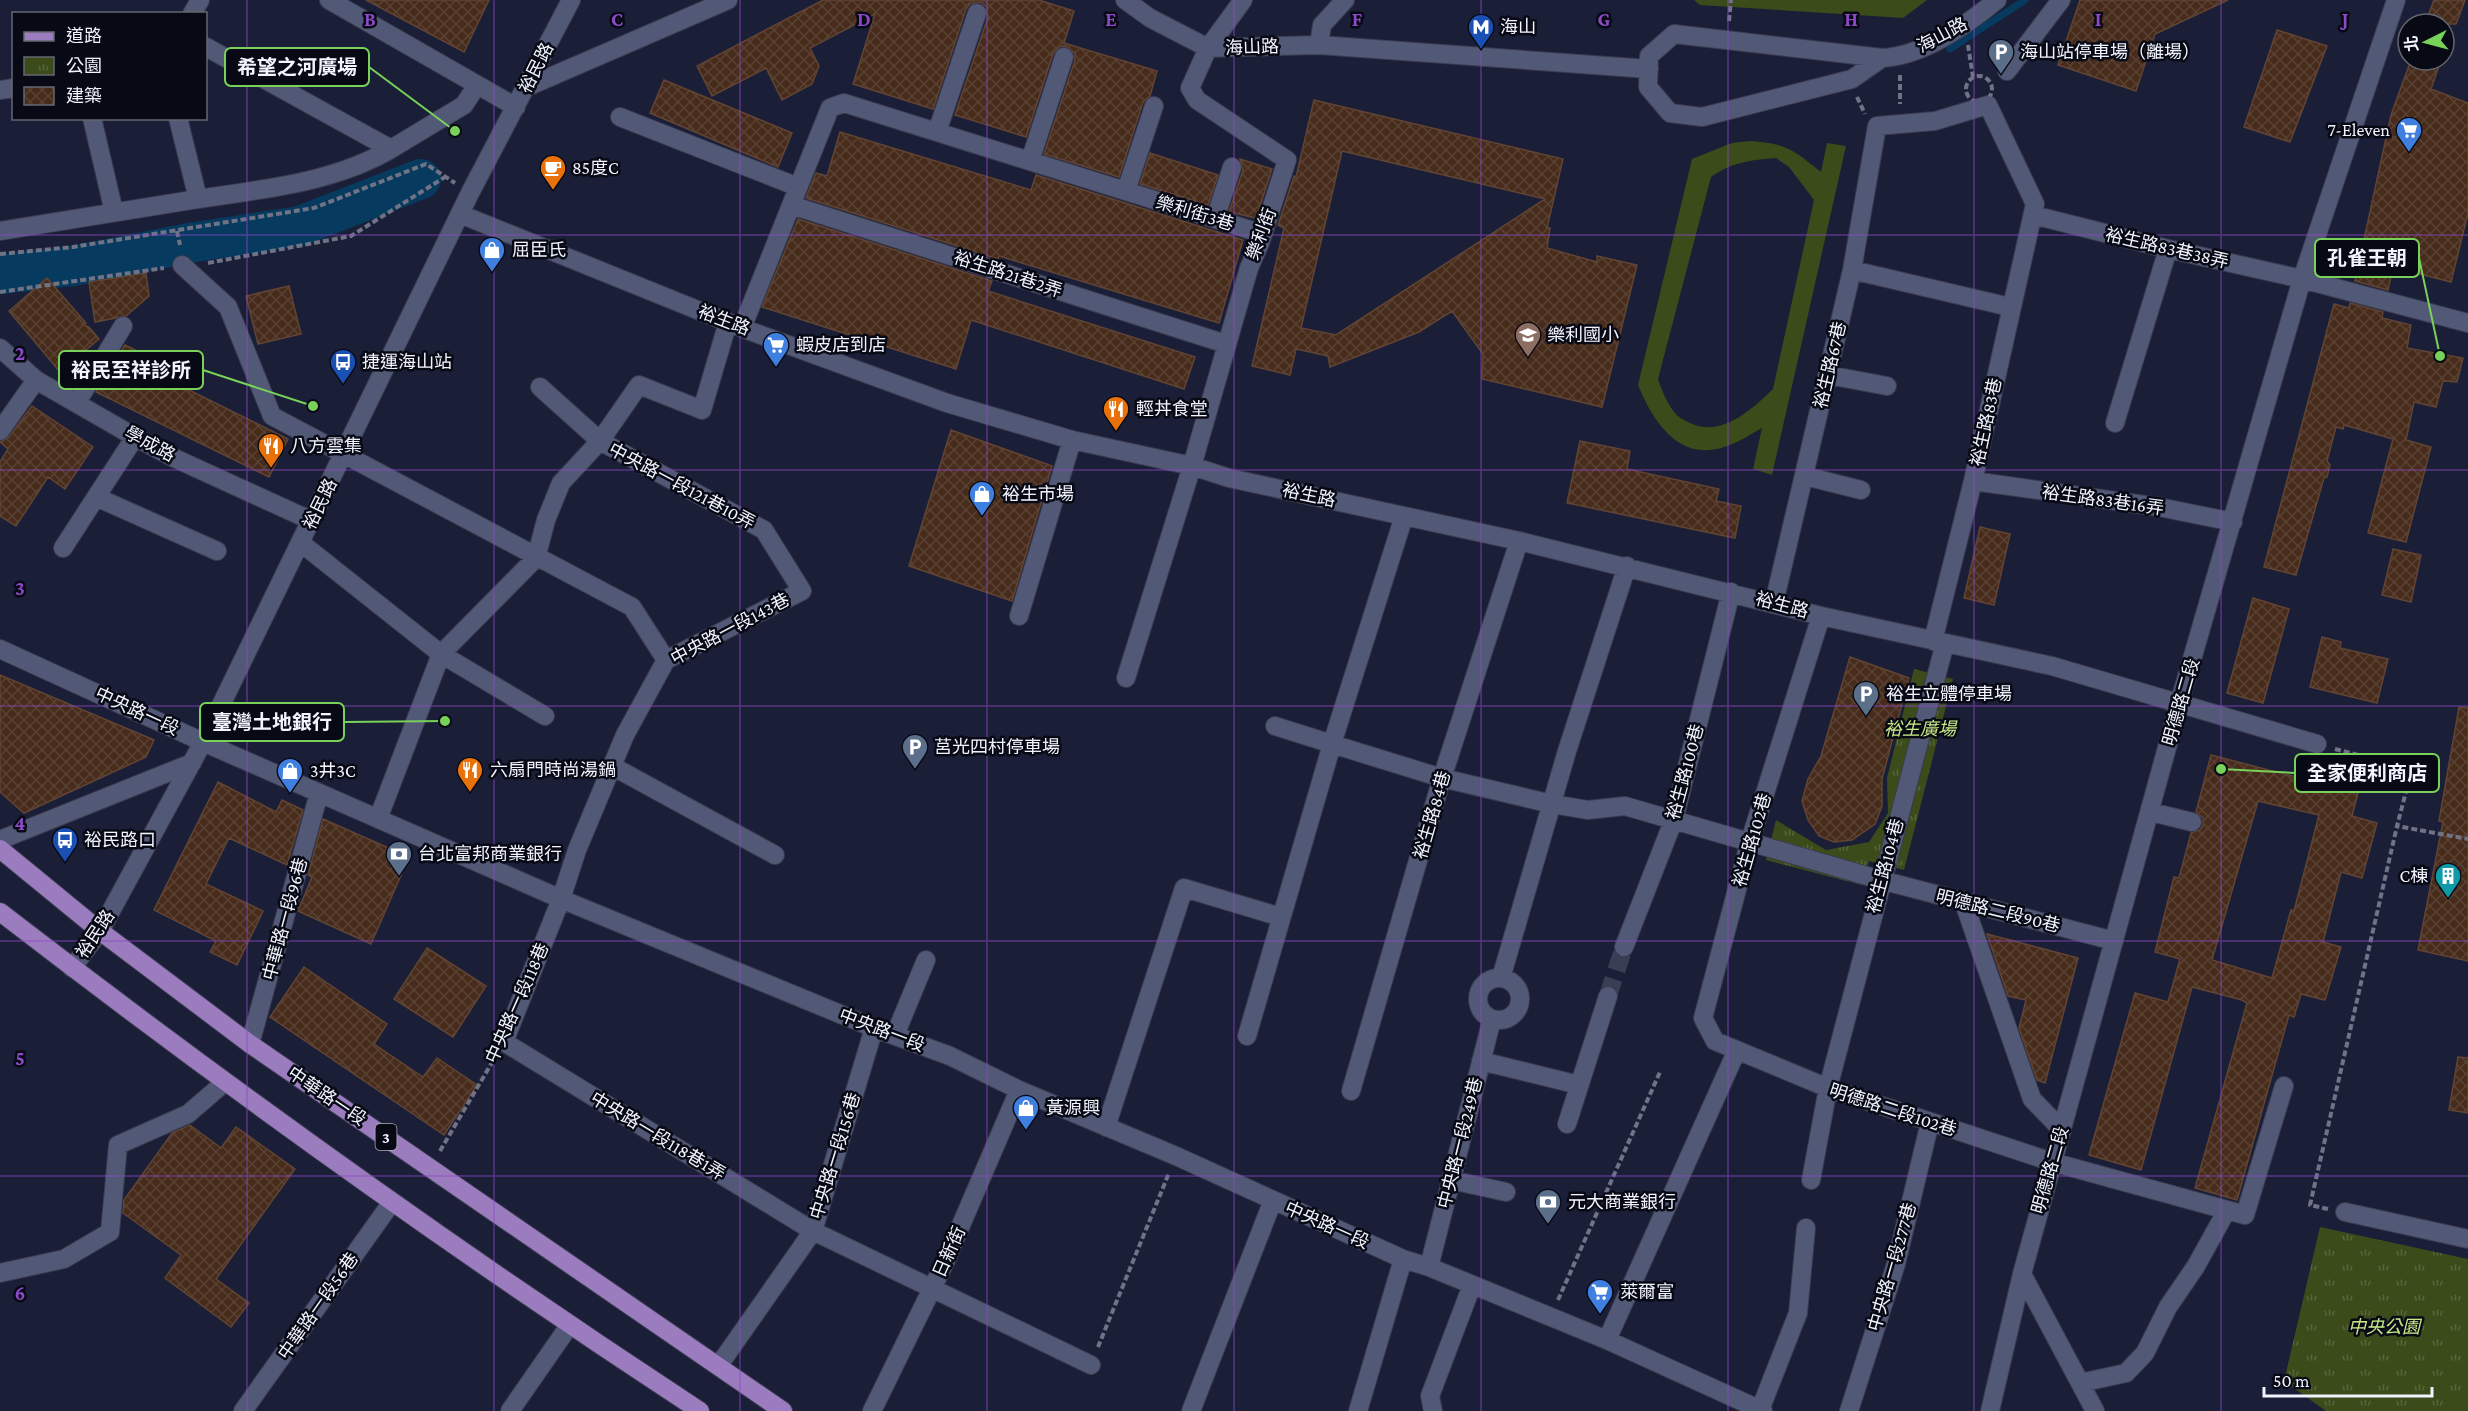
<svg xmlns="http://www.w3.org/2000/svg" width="2468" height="1411" font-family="'Crimson Pro','Noto Sans TC',serif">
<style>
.grass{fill:#3b4b1a;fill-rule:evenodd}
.park{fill:url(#park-tufts)}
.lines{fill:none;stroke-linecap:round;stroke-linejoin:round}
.stream{stroke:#063a5e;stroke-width:7}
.river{stroke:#063a5e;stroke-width:40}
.building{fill:url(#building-cross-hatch);stroke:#614433;stroke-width:1.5;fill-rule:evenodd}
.minor-tunnel{stroke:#3a3e55;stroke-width:18;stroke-dasharray:18 9;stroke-linecap:butt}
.minor-casing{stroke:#3a3b4f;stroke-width:20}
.major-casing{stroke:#3a3b4f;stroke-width:20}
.path{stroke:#707386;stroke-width:4;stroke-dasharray:6 3;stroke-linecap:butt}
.minor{stroke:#525976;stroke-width:18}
.major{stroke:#9b7dbf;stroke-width:18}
.grid{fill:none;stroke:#8d4ac8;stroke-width:1.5;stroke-opacity:0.55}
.labels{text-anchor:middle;stroke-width:5;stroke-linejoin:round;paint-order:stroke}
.shield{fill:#070914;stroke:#abaeb8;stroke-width:1.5}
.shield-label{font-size:16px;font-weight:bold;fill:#f1f4fe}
.poi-label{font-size:18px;fill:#f1f4fe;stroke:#070914;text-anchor:start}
.street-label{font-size:18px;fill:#f1f4fe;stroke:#070914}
.park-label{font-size:18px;font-style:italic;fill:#c8eb88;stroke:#070914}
.grid-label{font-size:20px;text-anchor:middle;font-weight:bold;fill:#8d4ac8;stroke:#070914;stroke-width:5;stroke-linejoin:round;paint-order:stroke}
.leader{fill:none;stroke:#78d158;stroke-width:2}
.callout-dot{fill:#78d158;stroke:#070914;stroke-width:2}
.callout{fill:#070914;stroke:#78d158;stroke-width:2}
.callout-label{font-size:20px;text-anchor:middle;font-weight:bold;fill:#f1f4fe}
</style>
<defs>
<pattern id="park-tufts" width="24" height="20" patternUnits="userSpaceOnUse" patternTransform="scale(1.5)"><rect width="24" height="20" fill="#3b4b1a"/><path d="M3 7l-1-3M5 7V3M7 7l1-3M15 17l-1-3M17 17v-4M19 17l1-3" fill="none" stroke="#58663c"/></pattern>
<pattern id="building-cross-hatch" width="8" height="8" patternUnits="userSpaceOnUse" patternTransform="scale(1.5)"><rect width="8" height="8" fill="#472c1c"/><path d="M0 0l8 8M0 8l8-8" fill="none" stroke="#594133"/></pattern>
</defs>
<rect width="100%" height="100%" fill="#1a1e37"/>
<path class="grass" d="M1694,0H1927L1903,18L1700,5Z
M1749,141C1786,143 1793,150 1821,172L1827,143L1846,146L1772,475L1753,469L1762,428C1749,435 1738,443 1724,447C1678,462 1653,421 1638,385L1692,159L1732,143ZM1776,158L1789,167L1814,200L1773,389C1750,411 1719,440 1686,421C1682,419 1678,417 1675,413C1667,403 1662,391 1658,379L1711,177C1732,162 1751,160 1776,158Z"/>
<path class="park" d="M1914,669L1953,679L1904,870L1869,861L1862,885L1766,860L1776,820L1826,850L1869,842L1888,813L1887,778Z
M2320,1227L2468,1259V1411H2326L2284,1381Z"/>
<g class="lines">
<path class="stream" d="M1950,49L2025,0"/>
<path class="river" d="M0,274L72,266L195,242L300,226L421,179"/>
</g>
<path class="building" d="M366,0H489L464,52Z
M823,0H1039L1074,11L1064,43L1157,71L1150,96L1143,102L1119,177L1044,154L1075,60V54L1068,47L1061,46L1053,54L1026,137L955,115L988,17L986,6L980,2L970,4L966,9L933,109L853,84L875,14L810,48L819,66L812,84L782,100L766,68L712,96L697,66Z
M2080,0H2228L2155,34L2136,91L2058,65Z
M2434,0H2465L2456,24H2425Z
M2277,30L2327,46L2290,142L2244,127Z
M2411,60H2441L2431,89L2468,103V213L2451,282L2393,267L2388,290L2355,281L2391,115Z
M664,80L792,133L778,167L650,113Z
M1314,100L1563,159L1547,228H1550L1547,248L1597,262V256L1637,265L1602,407L1482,379L1483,354L1452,311L1419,332L1330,367L1328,356L1296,349L1290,375L1252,366L1284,228L1278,225L1294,176L1296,177ZM1342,151L1545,199L1336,335L1301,328Z
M840,132L1031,190L1036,175L1243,240L1219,323L999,256L998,259L806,198L816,173L827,176Z
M1150,153L1218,175L1208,205L1140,184Z
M1240,159L1272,169L1256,218L1229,212L1243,170Z
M798,219L992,281L988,291L1195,357L1184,389L971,320L956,369L762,307Z
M146,273L149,296L126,316L95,322L89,282Z
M47,278L86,323L82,324L89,327L99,339L60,372L9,311Z
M289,286L301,334L258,344L246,296Z
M2350,303L2383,312L2382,318L2411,325L2407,348L2463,358L2457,382L2443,381L2436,407L2414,402L2406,440L2431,447L2406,542L2368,533L2393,439L2344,425L2343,429L2336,427L2327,461L2330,465L2327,477L2324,478L2296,575L2264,567L2334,304L2349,308Z
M125,345L190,377L185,388L288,439L269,477L96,392Z
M32,406L93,447L65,489L48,477L16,526L0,516V462L8,449L0,442L9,437Z
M951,430L1052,466L1012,601L909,566Z
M1580,441L1630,451L1627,469L1719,489L1716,501L1741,506L1735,538L1567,503Z
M1980,527L2010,534L1994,605L1964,598Z
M2393,549L2421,555L2411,602L2382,595Z
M2253,598L2289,609L2263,703L2227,693Z
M2322,637L2341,642L2340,648L2388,659L2377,703L2310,687Z
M1850,657L1909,678L1882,779V806L1875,824L1852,840L1834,842L1819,836L1808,820L1802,801L1808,779L1821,756Z
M0,675L154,740L146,757L24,813L0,792Z
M2459,707L2468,708V961L2418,950L2443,822L2439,821Z
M2211,755L2358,793L2352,816L2377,823L2362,878L2341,872L2323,942L2341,947L2325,1000L2301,994L2294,1017L2289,1015L2237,1200L2195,1188L2247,1003L2242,1000L2192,987L2141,1170L2089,1155L2135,993L2168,1002L2180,959L2155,952L2174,877L2179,878L2191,833L2200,830L2203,825V818L2196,812ZM2258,801L2319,815L2294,911L2291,910L2272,978L2212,960Z
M218,782L276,812L282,800L303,810L287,865L229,838L206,884L263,911L237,965L210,952L216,941L154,910Z
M323,819L409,857L371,944L298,911L312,877L308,875Z
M1987,934L2078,958L2045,1083L2037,1080L2019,1028L2026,1000L2008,996Z
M427,948L486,986L453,1037L394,999Z
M304,967L387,1024L374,1044L423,1077L437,1058L477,1085L444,1135L270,1017Z
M2458,1057L2468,1058V1113L2449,1110Z
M190,1125L221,1148L236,1127L295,1169L216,1279L249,1303L231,1327L165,1278L181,1255L123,1213L124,1200L172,1133Z"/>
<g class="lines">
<path class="minor-tunnel" d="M1608,996L1624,947"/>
<g class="minor-casing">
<path id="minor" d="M329,0L516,107
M1125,0L1150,18L1208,48L1319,45L1649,69
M192,14L200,0
M1319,45L1322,25L1345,0
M206,47L391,149L464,105L477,85
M1882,58L1852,79L1702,117L1670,113L1648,87L1649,56L1674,34L1882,58C1923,56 1965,26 1997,0
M2007,71L2061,0
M527,87L728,0
M0,90L14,88
M620,117L798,187
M92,118L114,212
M178,118L198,199C263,189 333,183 391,149
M937,132L977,13
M1030,161L1064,57
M1126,191L1154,106
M791,205L1226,344
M460,214L742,328L947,403L1072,440L1192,466L1229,478L1519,541L1821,616L2052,666L2317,744
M2033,215L2168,249L2302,279L2468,323
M1215,219L1232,167
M0,231L198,199
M182,265L228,307L272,416L632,607L666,660
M1852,270L2010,307
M742,328L830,108L844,103L1263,234
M0,348L36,380L135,437L172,457L312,521
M1828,375L1887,386
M540,387L600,441L764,530L802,591L666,660L625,735L577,850L561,899L504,1042L813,1231L1091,1365
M77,402L123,326
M2115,423L2168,249
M0,431L36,380
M1805,476L1861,490
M1973,481L2159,507L2233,522
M96,497L217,551
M1404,516L1332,744L1442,778L1552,804L1588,810L1625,806L1881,880L2114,941
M301,543L441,654L545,716
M63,548L135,437
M1774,603L1852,270L1877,126L1935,121L1988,105L2035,204L1973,481L1933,641
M1019,616L1072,440
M1821,616L1749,844L1703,1018L1715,1041L1828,1088L2052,1162L2245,1215L2284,1086
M0,649L203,742L561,899L874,1028L950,1056L1019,1090L1176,1156L1403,1259L1429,1267L1607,1340L1763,1411
M1126,678L1192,466L1249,268L1260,243L1287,160L1197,100L1190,88L1208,48L1243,0
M612,766L775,855
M2151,812L2192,822
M378,819L441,654L536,558L546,520L561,483L600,441L639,385L702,410L728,322
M0,840L192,763
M1964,903L2032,1099L2062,1130
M1624,947L1674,819L1731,592
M72,968L100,931L203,742L470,193L571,0
M1478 999a21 21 0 1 1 42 0a21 21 0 1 1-42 0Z
M1501,978L1567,751L1627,566
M895,1035L926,960
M1247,1036L1332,744L1275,726
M250,1044L319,793
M1481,1061L1579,1085
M1351,1091L1442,778L1519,541
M1567,1124L1608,996
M1106,1127L1184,888L1281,917
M1451,1180L1506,1192
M1811,1180L1828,1088L1945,643
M2345,1212L2468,1239
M1429,1267L1492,1019
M0,1273L64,1259L110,1232L118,1145L188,1114L225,1082
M2022,1274L2095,1411
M1607,1340L1737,1050
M719,1365L813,1231L874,1028
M2080,1383L2126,1373L2145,1353L2168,1307L2196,1266L2227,1210
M1760,1410L1798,1313L1806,1228
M243,1411L392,1202
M510,1411L569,1326
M872,1411L946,1260L1019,1090
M1191,1411L1273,1200
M1358,1411L1403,1259
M1433,1411L1430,1396L1472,1285
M1849,1411L1896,1264L1930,1122
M1990,1411L2022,1274L2179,704L2302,279L2396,0"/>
</g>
<g class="major-casing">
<path id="major" d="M0,849L100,931L250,1044L783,1411
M0,912C227,1087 460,1254 700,1411"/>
</g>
<path class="path" d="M1729,21L1731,0
M1968,45L1973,77
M1900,75V104
M1966 89a13 13 0 1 1 26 0a13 13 0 1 1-26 0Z
M1857,97L1865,114
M177,231L180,245
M0,254L73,247L314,208L426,164L455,183
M208,263L351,236L445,177
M0,292L164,268
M2335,749L2412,769L2397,826L2468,839
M440,1151L494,1059
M2328,1209L2310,1205L2397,826
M1558,1300L1660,1072
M1098,1347L1169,1173"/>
<use href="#minor" class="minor"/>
<use href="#major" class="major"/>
</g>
<path class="grid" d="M247,0V1411M494,0V1411M740,0V1411M987,0V1411M1234,0V1411M1481,0V1411M1728,0V1411M1974,0V1411M2221,0V1411M0,235H2468M0,470H2468M0,706H2468M0,941H2468M0,1176H2468"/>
<defs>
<g id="metro-pin" transform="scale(1.35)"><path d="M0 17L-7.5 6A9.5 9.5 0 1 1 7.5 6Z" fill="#1a4fb4" stroke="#070914"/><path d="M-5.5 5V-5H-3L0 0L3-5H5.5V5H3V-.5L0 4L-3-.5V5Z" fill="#fff"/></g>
<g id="parking-pin" transform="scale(1.35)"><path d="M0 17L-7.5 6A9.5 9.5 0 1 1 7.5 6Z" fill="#5c6f8a" stroke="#070914"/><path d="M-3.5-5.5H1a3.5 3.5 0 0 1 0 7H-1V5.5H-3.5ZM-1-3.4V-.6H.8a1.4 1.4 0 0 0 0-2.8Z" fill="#fff"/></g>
<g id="supermarket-pin" transform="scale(1.35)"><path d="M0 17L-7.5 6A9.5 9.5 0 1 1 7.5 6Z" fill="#3f7fe0" stroke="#070914"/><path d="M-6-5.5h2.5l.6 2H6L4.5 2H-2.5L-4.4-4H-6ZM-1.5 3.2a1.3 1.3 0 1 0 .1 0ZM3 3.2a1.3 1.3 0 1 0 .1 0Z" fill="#fff"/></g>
<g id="cafe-pin" transform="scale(1.35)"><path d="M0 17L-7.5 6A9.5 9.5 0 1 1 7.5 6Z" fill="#e8710a" stroke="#070914"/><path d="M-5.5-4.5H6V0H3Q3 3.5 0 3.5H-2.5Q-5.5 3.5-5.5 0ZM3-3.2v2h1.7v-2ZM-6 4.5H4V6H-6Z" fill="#fff"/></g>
<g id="shop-pin" transform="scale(1.35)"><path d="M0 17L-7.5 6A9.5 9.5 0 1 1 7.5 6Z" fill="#3f7fe0" stroke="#070914"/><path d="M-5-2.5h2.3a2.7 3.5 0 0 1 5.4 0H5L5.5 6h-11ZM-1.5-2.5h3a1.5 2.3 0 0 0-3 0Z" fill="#fff"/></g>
<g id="school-pin" transform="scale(1.35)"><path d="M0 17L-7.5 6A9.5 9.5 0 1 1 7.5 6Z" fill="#8d6e63" stroke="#070914"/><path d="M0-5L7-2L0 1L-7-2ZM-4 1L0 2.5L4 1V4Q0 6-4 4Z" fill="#fff"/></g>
<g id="bus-pin" transform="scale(1.35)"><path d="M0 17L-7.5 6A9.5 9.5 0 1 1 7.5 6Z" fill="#1a4fb4" stroke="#070914"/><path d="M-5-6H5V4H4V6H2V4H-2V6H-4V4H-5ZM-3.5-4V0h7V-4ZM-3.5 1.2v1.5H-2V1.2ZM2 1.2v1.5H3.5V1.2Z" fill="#fff"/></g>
<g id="restaurant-pin" transform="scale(1.35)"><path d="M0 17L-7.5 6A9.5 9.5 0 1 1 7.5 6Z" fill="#e8710a" stroke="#070914"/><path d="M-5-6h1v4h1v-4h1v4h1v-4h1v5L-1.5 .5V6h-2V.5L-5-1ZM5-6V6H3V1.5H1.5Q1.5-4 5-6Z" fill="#fff"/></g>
<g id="bank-pin" transform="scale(1.35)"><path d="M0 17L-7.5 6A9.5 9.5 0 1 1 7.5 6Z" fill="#5c6f8a" stroke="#070914"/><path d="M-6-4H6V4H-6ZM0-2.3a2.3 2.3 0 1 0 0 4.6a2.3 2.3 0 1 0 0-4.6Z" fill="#fff"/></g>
<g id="building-pin" transform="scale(1.35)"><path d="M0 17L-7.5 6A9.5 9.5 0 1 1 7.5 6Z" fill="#0f9aa8" stroke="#070914"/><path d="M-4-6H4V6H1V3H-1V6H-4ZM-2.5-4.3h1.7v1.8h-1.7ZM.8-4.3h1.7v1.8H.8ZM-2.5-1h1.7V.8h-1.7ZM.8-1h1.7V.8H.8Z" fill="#fff"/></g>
</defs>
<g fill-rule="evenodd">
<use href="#metro-pin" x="1481" y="27"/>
<use href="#parking-pin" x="2001" y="52"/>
<use href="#supermarket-pin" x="2409" y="130"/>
<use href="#cafe-pin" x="553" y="168"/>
<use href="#shop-pin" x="492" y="250"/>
<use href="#school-pin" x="1528" y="335"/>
<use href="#supermarket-pin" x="776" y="345"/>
<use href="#bus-pin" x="343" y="362"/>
<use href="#restaurant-pin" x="1116" y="409"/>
<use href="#restaurant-pin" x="271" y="446"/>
<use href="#shop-pin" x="982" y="494"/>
<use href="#parking-pin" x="1866" y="694"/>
<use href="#parking-pin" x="915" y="747"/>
<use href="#restaurant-pin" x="470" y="770"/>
<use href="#shop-pin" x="290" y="771"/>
<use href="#bus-pin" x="65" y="840"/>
<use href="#bank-pin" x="399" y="854"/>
<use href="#building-pin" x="2448" y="876"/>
<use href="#shop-pin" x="1026" y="1108"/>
<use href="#bank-pin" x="1548" y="1202"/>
<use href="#supermarket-pin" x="1600" y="1292"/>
</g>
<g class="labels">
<rect class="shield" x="375.5" y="1124" width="21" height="26" rx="4.5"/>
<g class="shield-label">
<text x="386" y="1143">3</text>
</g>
<g class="poi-label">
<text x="1500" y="33">海山</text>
<text x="2020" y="58">海山站停車場（離場）</text>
<text x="2390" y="136" text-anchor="end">7-Eleven</text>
<text x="572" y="174">85度C</text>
<text x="512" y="256">屈臣氏</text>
<text x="1547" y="341">樂利國小</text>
<text x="796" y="351">蝦皮店到店</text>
<text x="362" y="368">捷運海山站</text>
<text x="1136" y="415">輕丼食堂</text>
<text x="290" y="452">八方雲集</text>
<text x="1002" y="500">裕生市場</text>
<text x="1886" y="700">裕生立體停車場</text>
<text x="934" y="753">莒光四村停車場</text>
<text x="490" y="776">六扇門時尚湯鍋</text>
<text x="310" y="777">3井3C</text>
<text x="84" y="846">裕民路口</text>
<text x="418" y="860">台北富邦商業銀行</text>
<text x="2428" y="882" text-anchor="end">C棟</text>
<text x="1046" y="1114">黃源興</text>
<text x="1568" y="1208">元大商業銀行</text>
<text x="1620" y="1298">萊爾富</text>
</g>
<g class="street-label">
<text transform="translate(1942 35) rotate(-28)" y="6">海山路</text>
<text transform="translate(1252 47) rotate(-2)" y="6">海山路</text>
<text transform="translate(536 68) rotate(-63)" y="6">裕民路</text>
<text transform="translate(1195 213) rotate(17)" y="6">樂利街3巷</text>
<text transform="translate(1261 234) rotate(-69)" y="6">樂利街</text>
<text transform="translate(2167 248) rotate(13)" y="6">裕生路83巷38弄</text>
<text transform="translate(1008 274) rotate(18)" y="6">裕生路21巷2弄</text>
<text transform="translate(724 320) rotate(21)" y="6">裕生路</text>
<text transform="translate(1830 365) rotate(-77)" y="6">裕生路67巷</text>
<text transform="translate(1986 422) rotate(-78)" y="6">裕生路83巷</text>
<text transform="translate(150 444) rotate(28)" y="6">學成路</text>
<text transform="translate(682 486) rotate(28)" y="6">中央路一段121巷10弄</text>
<text transform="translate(1309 495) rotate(12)" y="6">裕生路</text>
<text transform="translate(2103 500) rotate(8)" y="6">裕生路83巷16弄</text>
<text transform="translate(320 504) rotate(-64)" y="6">裕民路</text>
<text transform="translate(1782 605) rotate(15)" y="6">裕生路</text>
<text transform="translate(730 629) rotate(-28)" y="6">中央路一段143巷</text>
<text transform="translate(2181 702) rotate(-74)" y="6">明德路二段</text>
<text transform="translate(137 711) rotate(25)" y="6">中央路一段</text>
<text transform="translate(1685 772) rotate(-75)" y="6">裕生路100巷</text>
<text transform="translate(1432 815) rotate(-74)" y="6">裕生路84巷</text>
<text transform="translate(1752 840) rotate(-74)" y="6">裕生路102巷</text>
<text transform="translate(1885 866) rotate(-75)" y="6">裕生路104巷</text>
<text transform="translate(1998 911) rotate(14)" y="6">明德路二段90巷</text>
<text transform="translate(285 919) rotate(-75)" y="6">中華路一段96巷</text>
<text transform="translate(95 934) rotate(-56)" y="6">裕民路</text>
<text transform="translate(517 1003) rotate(-66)" y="6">中央路一段118巷</text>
<text transform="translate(882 1030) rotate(21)" y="6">中央路一段</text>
<text transform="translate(327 1096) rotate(34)" y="6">中華路一段</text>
<text transform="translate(1893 1110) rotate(18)" y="6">明德路二段102巷</text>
<text transform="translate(658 1136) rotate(31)" y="6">中央路一段118巷1弄</text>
<text transform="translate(1460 1143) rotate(-76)" y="6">中央路一段249巷</text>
<text transform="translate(835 1156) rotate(-73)" y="6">中央路一段156巷</text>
<text transform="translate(2050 1170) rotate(-74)" y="6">明德路二段</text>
<text transform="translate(1327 1225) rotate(24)" y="6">中央路一段</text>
<text transform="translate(949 1252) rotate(-66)" y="6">日新街</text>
<text transform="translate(1892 1267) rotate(-74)" y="6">中央路一段277巷</text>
<text transform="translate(318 1306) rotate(-55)" y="6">中華路一段56巷</text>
</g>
<g class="park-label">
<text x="1920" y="735">裕生廣場</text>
<text x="2384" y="1333">中央公園</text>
</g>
</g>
<g class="grid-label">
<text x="370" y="26">B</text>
<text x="617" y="26">C</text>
<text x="864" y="26">D</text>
<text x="1111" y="26">E</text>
<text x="1357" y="26">F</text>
<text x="1604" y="26">G</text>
<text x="1851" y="26">H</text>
<text x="2098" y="26">I</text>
<text x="2345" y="26">J</text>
<text x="20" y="360">2</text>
<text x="20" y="595">3</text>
<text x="20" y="830">4</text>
<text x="20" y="1065">5</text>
<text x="20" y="1300">6</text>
</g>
<path class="leader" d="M455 131L369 67M2440 356L2419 258M313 406L203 370M445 721L344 722M2221 769L2295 773"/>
<g class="callout-dot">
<circle cx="455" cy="131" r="6"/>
<circle cx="2440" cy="356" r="6"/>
<circle cx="313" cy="406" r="6"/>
<circle cx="445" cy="721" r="6"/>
<circle cx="2221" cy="769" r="6"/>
</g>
<g class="callout">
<rect x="225" y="48" width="144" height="38" rx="6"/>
<rect x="2315" y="239" width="104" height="38" rx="6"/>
<rect x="59" y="351" width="144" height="38" rx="6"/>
<rect x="200" y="703" width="144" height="38" rx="6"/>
<rect x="2295" y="754" width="144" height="38" rx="6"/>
</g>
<g class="callout-label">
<text x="297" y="74">希望之河廣場</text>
<text x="2367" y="265">孔雀王朝</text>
<text x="131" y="377">裕民至祥診所</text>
<text x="272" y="729">臺灣土地銀行</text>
<text x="2367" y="780">全家便利商店</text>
</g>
<rect x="12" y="12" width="195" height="108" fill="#070914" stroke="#656772" stroke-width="1.5"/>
<rect x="24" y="32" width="30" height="9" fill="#9b7dbf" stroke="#656772" stroke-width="1.5"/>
<text x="66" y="42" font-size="18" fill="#f1f4fe">道路</text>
<rect x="24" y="57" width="30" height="18" fill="url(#park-tufts)" stroke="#656772" stroke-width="1.5"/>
<text x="66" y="72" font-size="18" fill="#f1f4fe">公園</text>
<rect x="24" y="87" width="30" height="18" fill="url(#building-cross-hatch)" stroke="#656772" stroke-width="1.5"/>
<text x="66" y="102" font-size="18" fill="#f1f4fe">建築</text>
<g transform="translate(2426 42) rotate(264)"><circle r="28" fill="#070914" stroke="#656772" stroke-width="1.5"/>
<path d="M0-4.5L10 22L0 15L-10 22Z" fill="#78d158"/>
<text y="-9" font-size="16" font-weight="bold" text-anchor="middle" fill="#f1f4fe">北</text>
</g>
<path d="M2264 1387v9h168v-9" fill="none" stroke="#f1f4fe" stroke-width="3"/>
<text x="2273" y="1387" font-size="18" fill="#f1f4fe" stroke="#070914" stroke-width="4.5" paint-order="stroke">50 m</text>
</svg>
